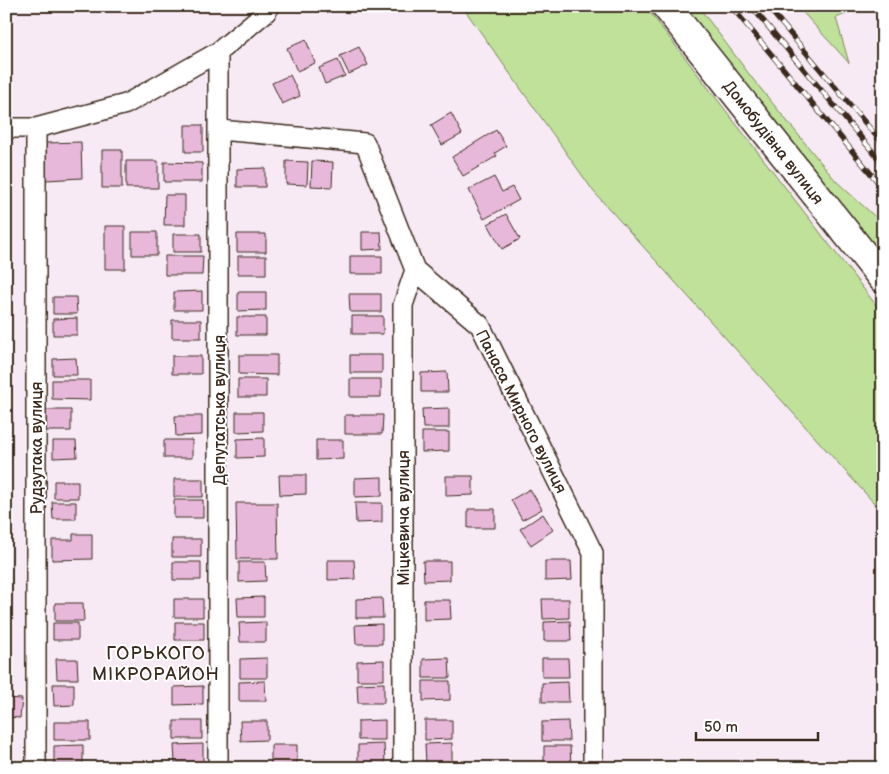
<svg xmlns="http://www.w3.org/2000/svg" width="889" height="774" font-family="'Balsamiq Sans',sans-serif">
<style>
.green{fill:#bfe19a;stroke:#7d865c}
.building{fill:#e8b8da;stroke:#3b2a1e}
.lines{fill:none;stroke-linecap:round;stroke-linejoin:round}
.street-casing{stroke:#3b2a1e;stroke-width:22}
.secondary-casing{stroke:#3b2a1e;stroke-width:31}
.street{stroke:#fff;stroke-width:19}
.secondary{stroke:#fff;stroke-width:28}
.rail-casing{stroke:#3b2a1e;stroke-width:5.5}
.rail{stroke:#fff;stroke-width:4;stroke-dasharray:11;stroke-linecap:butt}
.labels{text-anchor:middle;stroke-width:4;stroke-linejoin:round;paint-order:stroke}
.street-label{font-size:16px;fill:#3b2a1e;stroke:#fff}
.neighbourhood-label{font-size:18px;letter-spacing:1px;fill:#3b2a1e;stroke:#fff}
</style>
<rect width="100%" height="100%" fill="#f8eaf4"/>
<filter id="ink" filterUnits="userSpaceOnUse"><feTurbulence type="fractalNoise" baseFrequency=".02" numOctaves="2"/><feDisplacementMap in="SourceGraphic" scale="10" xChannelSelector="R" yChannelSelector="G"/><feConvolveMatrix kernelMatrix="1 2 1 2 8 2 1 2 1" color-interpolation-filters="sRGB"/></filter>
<g filter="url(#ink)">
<path class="green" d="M462,6H645L883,314V513L594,192Z
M679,6H698L752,78L836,181L883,224V262Z
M797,6H865L836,18L849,63Z"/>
<path class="building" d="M306,40L315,63L297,71L287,48Z
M359,47L368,65L349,74L340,56Z
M338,60L345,76L325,84L319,68Z
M290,75L300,96L282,104L272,83Z
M451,113L462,134L442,145L431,125Z
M185,125H203V152H185Z
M496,130L506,146L495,153L497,156L463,176L452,157Z
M81,142L82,178L46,180L45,143Z
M102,150H122V188H102Z
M126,161H158V188H126Z
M286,161L308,162L307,185L286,184Z
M312,161L333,162L332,187L311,186Z
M164,162L202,163V182H164Z
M265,168V187H237V169Z
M494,177L502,192L512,187L519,200L484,219L469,190Z
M165,195H185V225H164Z
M506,214L520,239L502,249L488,224Z
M105,226H125V269H105Z
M132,232H157V255H132Z
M362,232H381L382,249L362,250Z
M173,234H201V252H173Z
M237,234H266V252H237Z
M165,256H203L202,275H165Z
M238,256H266V274H238Z
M350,256H382V274H350Z
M202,291V310H174V292Z
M238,292H266V310L238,311Z
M349,294H381V312H350Z
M53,297H76L77,314H53Z
M352,316H383V334H352Z
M237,317H266V335H237Z
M77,318V335H53V319Z
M172,320H201V338H172Z
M239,355H277V375L239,374Z
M350,355H382V373H350Z
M172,356H201V374H172Z
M76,358L77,375H53V359Z
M447,372L448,392H421V373Z
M238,379H266V397H238Z
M350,379H381V397H350Z
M52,380H90V400L52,399Z
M449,408V428H423L422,409Z
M46,410H71V431H46Z
M236,412H263V431L236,432Z
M345,415H383L382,434H345Z
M175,416H202V435L176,436Z
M422,432H449V451L422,452Z
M264,438V457L237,458V439Z
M164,440H192V458H164Z
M316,440H343V459L316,460Z
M53,441H76L77,457L53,458Z
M279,475H306V494L280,495Z
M446,476H473V495L446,496Z
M382,477V496L355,497V478Z
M174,479H203V497H174Z
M54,481H78V498H54Z
M530,489L542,509L522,520L511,500Z
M174,500H203V518H174Z
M52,502H76V519H53Z
M236,503H277L278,559H237Z
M355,503H382V522L356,523Z
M468,509H495V528H468Z
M543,514L553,530L531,545L520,529Z
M73,534H92V559L52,560V540H73Z
M172,539H201V557H172Z
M328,560H354L355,579L328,580Z
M423,561H450V580L424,581Z
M545,561H571L572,580L545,581Z
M173,562H201V580H173Z
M239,562H265L266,581L239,582Z
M264,597V617H238L237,598Z
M382,598L383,618H356V599Z
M174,599H203V617H174Z
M542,599H569V618L543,619Z
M424,600H450L451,619L424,620Z
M55,603H83L84,621H55Z
M570,621L571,641H544V622Z
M175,622H204V640H175Z
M266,622V642H240L239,623Z
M53,623H78V640H53Z
M382,624V644H356L355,625Z
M267,658V678H240V659Z
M449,658L450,678H423V659Z
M542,658H568L569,677H542Z
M56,659H77L78,679H57Z
M384,660V680H357V661Z
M265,681L266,701H239V682Z
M423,681H450V700L423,701Z
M568,682L569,702H542V683Z
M384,683V703H358L357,684Z
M53,684H74V705L54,706Z
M203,686V704L174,705V687Z
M6,698L22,699L20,718L6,717Z
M385,720V740H358V721Z
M425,720H452V739L425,740Z
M174,721H202V739H174Z
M240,721H267V740L241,741Z
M568,721L569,741H542V722Z
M54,722H90V740H54Z
M452,743V763H426L425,744Z
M203,744V763H175L174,745Z
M384,744L385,764H358V745Z
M83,745V764H54V746Z
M271,745H297V764L271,765Z
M544,746H570L571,765L544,766Z
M6,763H20V768H6Z"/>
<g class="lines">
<g class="street-casing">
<path id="street" d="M6,128H36L126,104L218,52L266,12L270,6
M36,128V768
M219,130L365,143L415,270L480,325L593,553V768
M218,768V52
M403,768V305L415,270"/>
</g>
<g class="secondary-casing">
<path id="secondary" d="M666,6L883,279"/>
</g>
<use href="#street" class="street"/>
<use href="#secondary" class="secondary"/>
<g class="rail-casing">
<path id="rail" d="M731,6L883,188
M751,6L883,164
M767,6L883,144"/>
</g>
<use href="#rail" class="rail"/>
</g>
</g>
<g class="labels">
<g class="street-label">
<text transform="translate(774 142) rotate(52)" y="6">Домобудівна вулиця</text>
<text transform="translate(219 410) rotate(-90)" y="6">Депутатська вулиця</text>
<text transform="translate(522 411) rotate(63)" y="6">Панаса Мирного вулиця</text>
<text transform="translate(36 448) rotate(-90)" y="6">Рудзутака вулиця</text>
<text transform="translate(403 518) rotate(-90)" y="6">Міцкевича вулиця</text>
</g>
<g class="neighbourhood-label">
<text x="156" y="659">ГОРЬКОГО<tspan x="156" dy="21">МІКРОРАЙОН</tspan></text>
</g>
</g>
<rect width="889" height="774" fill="none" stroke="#fff" stroke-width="25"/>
<rect x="12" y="12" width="864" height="749" fill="none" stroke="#3b2a1e" stroke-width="2" filter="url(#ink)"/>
<path d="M696 732v8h122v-8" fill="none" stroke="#3b2a1e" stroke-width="2.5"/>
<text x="704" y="732" font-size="15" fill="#3b2a1e" stroke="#ffffff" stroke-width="4" paint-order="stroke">50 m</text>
</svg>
